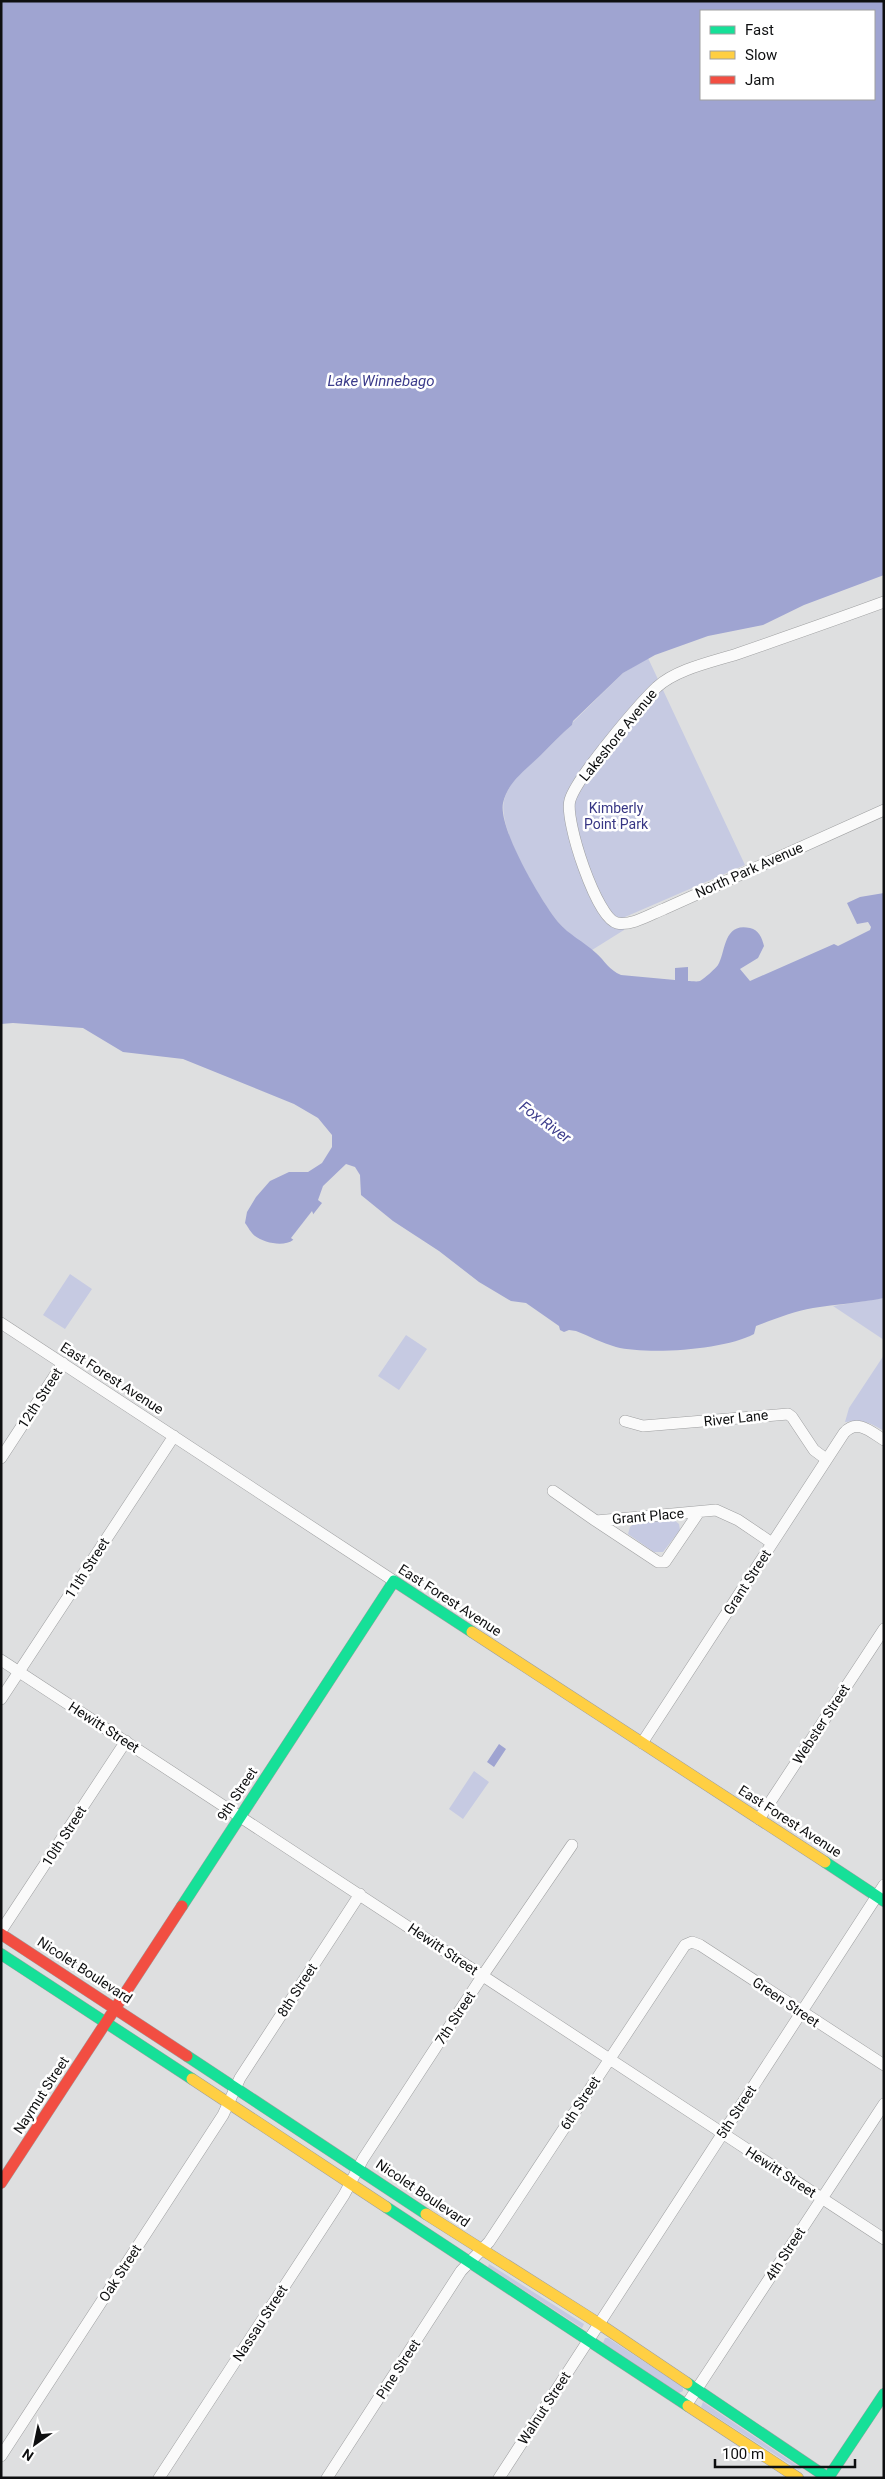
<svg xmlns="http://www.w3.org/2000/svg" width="885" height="2479" font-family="Roboto,sans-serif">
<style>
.green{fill:#c6cae2}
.water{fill:#9fa4d1;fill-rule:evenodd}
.pier{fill:#dedfe0}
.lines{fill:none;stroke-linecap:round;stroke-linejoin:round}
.street-casing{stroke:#9e9fa0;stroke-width:12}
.fast-casing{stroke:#9e9fa0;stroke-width:12}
.slow-casing{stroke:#9e9fa0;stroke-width:12}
.jam-casing{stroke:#9e9fa0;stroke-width:12}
.street{stroke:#fafafa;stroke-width:11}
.fast{stroke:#16e098;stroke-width:11}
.slow{stroke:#ffcf43;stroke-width:11}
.jam{stroke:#f24e42;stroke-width:11}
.labels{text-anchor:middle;stroke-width:5;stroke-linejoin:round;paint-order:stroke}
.street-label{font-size:14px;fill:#0e0f10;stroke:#fff}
.park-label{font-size:14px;fill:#373684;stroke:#fff}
.water-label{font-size:15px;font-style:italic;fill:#3c3c8b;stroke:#fff}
</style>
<rect width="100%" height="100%" fill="#dedfe0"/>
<path class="green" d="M648,658L745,865L625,917L624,930L592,950C579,942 567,933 557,921C539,897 494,825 505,797C512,778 527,768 542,754C552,744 561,734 572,725L573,722L623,673Z
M70,1274L92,1289L65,1329L43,1315Z
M884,1298V1340L833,1306Z
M406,1335L427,1349L399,1390L378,1376Z
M884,1355V1431C870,1422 861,1419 845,1422L849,1408Z
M673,1519L679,1524L680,1530L663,1552H654L628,1534L630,1527L636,1522Z
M474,1771L489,1782L463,1819L449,1809Z
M489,2264L584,2324L582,2328L488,2267Z
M605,2338H608L683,2387V2391L679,2393L603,2343Z
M703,2402L801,2468L799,2470L701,2407Z"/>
<path class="water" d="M1,1H884V575L804,605L763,625L708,636L655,655L623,673L573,721L572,725C561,734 552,744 542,754C527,769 508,781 503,803C498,828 541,901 558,922C569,935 583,941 596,953C605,961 609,970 621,975L675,980V968L688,967V981C691,981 697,982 700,981C704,979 716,968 718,965C726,952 723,922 750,928C759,930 762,938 764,946L758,958L740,969L750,981L834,944L838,946L870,930L871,927L868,922L857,924L847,903L860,897L884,893V1298C860,1303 836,1304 813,1308C794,1311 775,1319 756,1326L754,1334C725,1350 648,1355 616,1347C602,1343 589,1336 576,1331L569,1330L564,1332L560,1330L559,1326L526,1303L511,1301L479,1282L439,1251L393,1221L361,1195L360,1175L355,1167L346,1164L323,1186L318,1200L322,1203L293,1240C284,1247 264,1243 255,1236C251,1233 248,1227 245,1223L247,1212L256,1197L270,1181L289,1172H308L322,1163L332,1147V1135L318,1118L294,1104L183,1059L123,1052L83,1028L13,1023L1,1024ZM701,11H874V99H701Z
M499,1744L506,1749L494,1767L487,1762Z"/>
<path class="pier" d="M312,1211L314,1216L295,1241L291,1238Z"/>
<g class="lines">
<g class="street-casing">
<path id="street" d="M884,602C835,620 786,637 737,654C712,662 677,669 657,687C638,705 577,777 570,800C564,820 597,919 617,923C632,926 651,914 664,909L884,810
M1,1323L394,1581
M625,1421L643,1426L788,1414L792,1417L814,1450L826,1459
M1,1458L63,1363
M553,1491L596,1521L716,1510L738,1520L772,1543
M596,1521L658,1562H665L699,1512
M1,1660L884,2239
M1,1699L174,1436
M642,1743L844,1433C857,1418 871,1432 884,1440
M759,1819L884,1629
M1,1931L126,1741
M687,2404L884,2104
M1,2456L223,2115L240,2078L360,1894
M159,2478L344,2195L363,2159L483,1975L572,1845
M327,2478L461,2271L489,2242L685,1945L692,1942L700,1945L884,2065
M499,2478L884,1885"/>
</g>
<g class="fast-casing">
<path id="fast" d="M825,1862L884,1901
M182,1906L394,1581L472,1632
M1,1954L192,2079
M187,2056L426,2214
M386,2207L688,2406
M687,2383L828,2478
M828,2478L884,2394"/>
</g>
<g class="slow-casing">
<path id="slow" d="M472,1632L825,1862
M192,2079L386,2207
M426,2214L598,2323L687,2383
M688,2406L798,2478"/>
</g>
<g class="jam-casing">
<path id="jam" d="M1,1934L187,2056
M1,2183L182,1906"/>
</g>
<use href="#street" class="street"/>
<use href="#fast" class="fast"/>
<use href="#slow" class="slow"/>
<use href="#jam" class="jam"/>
</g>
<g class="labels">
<g class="street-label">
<text transform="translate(618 735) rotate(-51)" y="5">Lakeshore Avenue</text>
<text transform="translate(749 870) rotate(-24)" y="5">North Park Avenue</text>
<text transform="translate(112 1378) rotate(33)" y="5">East Forest Avenue</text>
<text transform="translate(40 1398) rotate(-57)" y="5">12th Street</text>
<text transform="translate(736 1418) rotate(-6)" y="5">River Lane</text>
<text transform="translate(648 1516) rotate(-5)" y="5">Grant Place</text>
<text transform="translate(87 1568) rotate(-57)" y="5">11th Street</text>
<text transform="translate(747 1582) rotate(-57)" y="5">Grant Street</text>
<text transform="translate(450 1600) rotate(33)" y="5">East Forest Avenue</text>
<text transform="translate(821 1724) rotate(-57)" y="5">Webster Street</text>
<text transform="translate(104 1727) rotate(33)" y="5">Hewitt Street</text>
<text transform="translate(237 1794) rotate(-57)" y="5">9th Street</text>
<text transform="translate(790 1821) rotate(33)" y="5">East Forest Avenue</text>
<text transform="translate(64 1836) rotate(-57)" y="5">10th Street</text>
<text transform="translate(443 1949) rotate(34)" y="5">Hewitt Street</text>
<text transform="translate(85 1970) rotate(33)" y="5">Nicolet Boulevard</text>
<text transform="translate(297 1990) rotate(-57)" y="5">8th Street</text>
<text transform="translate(786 2002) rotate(34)" y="5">Green Street</text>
<text transform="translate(455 2018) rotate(-57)" y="5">7th Street</text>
<text transform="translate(41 2095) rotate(-57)" y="5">Naymut Street</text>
<text transform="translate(580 2103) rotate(-57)" y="5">6th Street</text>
<text transform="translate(736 2112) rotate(-57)" y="5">5th Street</text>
<text transform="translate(781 2172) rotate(33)" y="5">Hewitt Street</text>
<text transform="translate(423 2193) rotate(34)" y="5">Nicolet Boulevard</text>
<text transform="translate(785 2254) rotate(-57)" y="5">4th Street</text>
<text transform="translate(120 2273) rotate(-57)" y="5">Oak Street</text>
<text transform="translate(260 2323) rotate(-57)" y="5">Nassau Street</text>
<text transform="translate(398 2369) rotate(-57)" y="5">Pine Street</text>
<text transform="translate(544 2408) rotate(-57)" y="5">Walnut Street</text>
</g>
<g class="park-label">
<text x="616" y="813">Kimberly<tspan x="616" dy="16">Point Park</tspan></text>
</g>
<g class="water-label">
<text x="381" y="386">Lake Winnebago</text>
<text transform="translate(545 1122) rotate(36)" y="5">Fox River</text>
</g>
</g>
<rect width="885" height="2479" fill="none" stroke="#0e0f10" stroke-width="5"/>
<rect x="700" y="10" width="175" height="90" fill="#ffffff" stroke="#9f9f9f"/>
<rect x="710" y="26" width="25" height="8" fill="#16e098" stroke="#9f9f9f"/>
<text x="745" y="35" font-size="15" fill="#0e0f10">Fast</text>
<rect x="710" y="51" width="25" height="8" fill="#ffcf43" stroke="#9f9f9f"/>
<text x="745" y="60" font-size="15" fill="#0e0f10">Slow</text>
<rect x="710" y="76" width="25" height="8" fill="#f24e42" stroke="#9f9f9f"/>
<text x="745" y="85" font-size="15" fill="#0e0f10">Jam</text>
<g transform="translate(35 2444) rotate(213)" stroke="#ffffff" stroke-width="4" paint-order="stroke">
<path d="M0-4L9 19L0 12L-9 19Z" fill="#0e0f10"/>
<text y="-8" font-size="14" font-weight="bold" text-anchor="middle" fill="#0e0f10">N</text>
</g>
<path d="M715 2459v8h140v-8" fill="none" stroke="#0e0f10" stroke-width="2.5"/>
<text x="722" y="2459" font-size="15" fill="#0e0f10" stroke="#ffffff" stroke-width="4" paint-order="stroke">100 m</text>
</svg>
